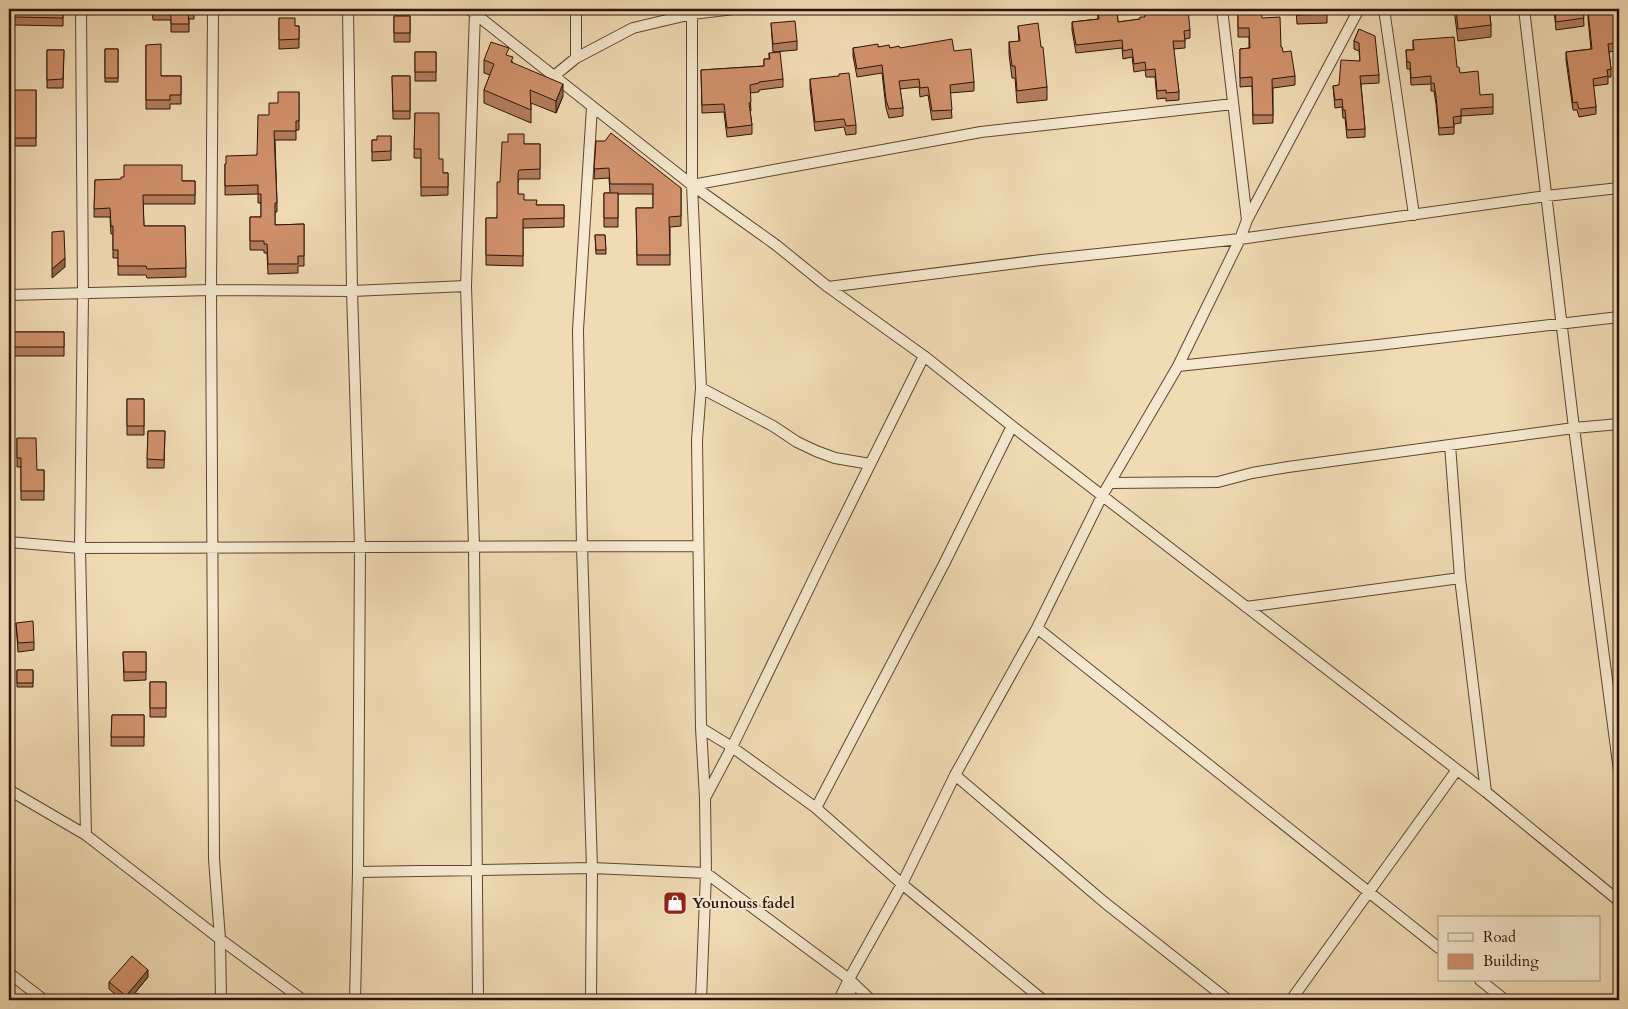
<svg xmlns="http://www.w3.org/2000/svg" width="1628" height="1009" font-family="Cardo,serif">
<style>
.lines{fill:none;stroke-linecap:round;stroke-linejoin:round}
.street-casing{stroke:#5c4533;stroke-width:12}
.street{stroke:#f5e8ce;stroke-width:10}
.wall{fill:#b47d5d;stroke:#2b1308}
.shaded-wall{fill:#92664c;stroke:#2b1308}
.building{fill:#d1916c;stroke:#2b1308}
.labels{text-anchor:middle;stroke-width:4;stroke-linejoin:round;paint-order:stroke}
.poi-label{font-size:15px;font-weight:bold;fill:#2b1308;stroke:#f5e8ce;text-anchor:start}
</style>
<rect width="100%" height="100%" fill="#f0dbb4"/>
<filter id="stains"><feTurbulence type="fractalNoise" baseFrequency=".004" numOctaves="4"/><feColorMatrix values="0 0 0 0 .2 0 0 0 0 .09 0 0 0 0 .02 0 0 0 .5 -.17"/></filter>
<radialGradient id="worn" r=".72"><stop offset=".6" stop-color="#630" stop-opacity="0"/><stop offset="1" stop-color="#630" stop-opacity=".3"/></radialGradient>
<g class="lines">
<g class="street-casing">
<path id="street" d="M81,9L83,294L80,548L86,835
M213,9L211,290L214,859L220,939L221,1000
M348,9L352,291L360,548L358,872L355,1000
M469,9L692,185L776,245L828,287L924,356L1012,426L1486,792L1619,901
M692,9V185L701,388L697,440L701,728L705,798L706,873L701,1000
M1222,9L1247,220
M1384,9L1414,215
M1524,9L1574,428L1619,771
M475,12L466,286L474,546L478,1000
M576,58V9
M554,76L576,58L633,28L692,14L734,9
M692,185L981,132L1233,104
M828,287L1041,260L1240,239L1546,196L1619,188
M9,295L211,290L352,291L466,286
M1178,366L1378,345L1619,317
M701,388L773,426L797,442L816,451L835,458L870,464
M1450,445L1460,578L1486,792
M1110,483L1218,482L1252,473L1288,467L1574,428L1619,424
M9,542L80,548L698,546
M1246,607L1460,578
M1037,628L1439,948
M701,728L732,747L816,808L902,884L1043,1000
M955,775L1104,902L1228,1000
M9,790L86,835L220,939L303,1000
M705,798L732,747L828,549L924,356
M816,808L944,564L1012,426
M358,872L592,868L706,873L849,979L851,1000
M9,973L44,1000
M849,979L871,1000
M1480,980L1505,1000
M591,1000L592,868L582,546L578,330L592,107
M839,1000L849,979L902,884L955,775L1037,628L1102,496L1178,366L1240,239L1247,220L1359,9
M1291,1000L1456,771"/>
</g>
<use href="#street" class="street"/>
</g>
<path class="wall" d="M14,9H63V26L14,25Z
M152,9H194V19H189V32H171V20H153Z
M1097,9H1117L1118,22L1140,19L1145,17V11L1190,30V38L1185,39V48L1173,49L1179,92V100L1166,101V98L1157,99L1155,77H1146L1145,70L1134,72L1132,57L1123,59L1122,48L1076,53L1072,30V22L1098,19Z
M1238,9L1262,18L1281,47L1283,52L1295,76V85L1273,88V123L1253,124L1252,86L1240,87V49L1249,48V37H1238Z
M1296,9H1327V23L1297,24Z
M1454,9H1489L1491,25V37L1458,41Z
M1554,9H1583L1584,26L1556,30Z
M1606,9H1619V50L1609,52L1611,69V77H1608V84L1593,86L1596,107V114L1579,117L1577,110H1573L1566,60V52L1591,49L1588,18V11Z
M394,16H410V42H394Z
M279,18L295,26H299V48L279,49Z
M771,23L797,41V50L773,52Z
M9,26H11L10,56H9Z
M1018,26L1047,87V100L1017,103L1015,78H1012L1009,54V42H1019Z
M1359,29L1379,75V83L1361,84L1365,129V137L1347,138L1345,118H1343L1342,107L1335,108L1333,86L1339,85L1360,61L1359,51L1354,49V41Z
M1413,40L1457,67L1460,73L1480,95L1493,107V114L1461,116V123L1454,124V134L1439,135L1436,104L1434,91H1431V84L1411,85L1410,69H1407L1406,50H1413Z
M146,45L161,76H181V104H170V109H146Z
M878,47L954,51L974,82V91L950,93L952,118L932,120L928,95L920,97L919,87L900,89L903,108V116L889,118L886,108L882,73L857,77L853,56V48Z
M105,49H118V82H105Z
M47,50H64L63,88H47Z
M415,52H436V81H415Z
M769,53L783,79V87L759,90V92L750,93L751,111H750L752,125V134L727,137L724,112L702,113L701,70L764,66V59H769Z
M509,56L513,63L563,96L556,113L531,103V123L484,103V90L490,75L484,73V60Z
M392,76H410V119H393Z
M810,79L856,125V134L846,135L844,127L815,131L810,88Z
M36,90V146H9V110H14Z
M299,92V130H296V140H275L277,203V212H275V225L304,224V266H298V273L268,274L267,253H264V250H250V217H261V203H258V194L225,195V164L257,155L269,115Z
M415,113L439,159L443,173H448V195L421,196V158H414Z
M391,136V160L372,161V140H377Z
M596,141L681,188V226L670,227V265H637L636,208H653V194H618V227H604V193H610L609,178L594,179Z
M524,144H540V179H519L518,183V194L524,200L536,205H564V227L523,228V266L486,265V218H497L500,182Z
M9,169H11V237H9Z
M95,180L195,181V204H143L144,226H185L186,277L147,278L146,275H118V258H113V234H111L110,217H94Z
M595,235H605L606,254H596Z
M14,332H64V356H14Z
M127,399H144V435H127Z
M9,403H12L13,437H9Z
M148,431H165L164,468H147Z
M17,438L37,470H44V500H21V467H17Z
M9,594L13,617V626H9Z
M16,623L34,642V650L18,652Z
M123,652H146V680L124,681Z
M17,670H33V687H17Z
M150,682H166V717H150Z
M112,715H144V746H111Z
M148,977L129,1000H122L109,989V982Z"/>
<path class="shaded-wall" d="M563,84V96L556,113V101Z
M65,258V267L52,278V269Z
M148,970V977L129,1000H126V996Z"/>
<path class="building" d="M14,9H63V18L14,17Z
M153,9H194V11H188L189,24H171V12H153Z
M1098,9H1117L1118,22L1140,19V17H1145V11L1160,9H1188L1190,30L1184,31L1185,41H1173L1179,92L1166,93V90L1157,91L1155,69L1146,70L1145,62L1134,64L1132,49L1123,51L1122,40L1076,45L1072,22L1099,19Z
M1238,9H1261L1262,18L1280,17L1281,47H1282L1283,52L1291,51L1295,76L1272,79L1273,115H1253L1252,77L1240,78V49L1250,48L1249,28H1238Z
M1296,9H1327V14L1297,15Z
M1456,9H1489L1491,25L1458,29Z
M1555,9H1583L1584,18L1556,22Z
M1607,9H1619V43L1608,44L1611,69L1607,70L1608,76L1593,79L1596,107L1579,109L1577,102L1573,103L1566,52L1592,49L1588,11Z
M394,16H410V33H394Z
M279,18H295V26H299V39L279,40Z
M795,21L797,41L773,44L771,23Z
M1038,23L1041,47H1043L1047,87L1017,91L1015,66H1012L1009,42L1020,41L1018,26Z
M9,26H11L10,47H9Z
M1359,29L1375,36L1379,75L1360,76L1365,129L1347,130L1345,110H1343L1342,99L1335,100L1333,86L1339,85L1341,60L1360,61L1359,43L1354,41Z
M1454,37L1457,67H1459L1460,73L1478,71L1480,95L1493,94V107L1461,109V116L1453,117L1454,127L1439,128L1436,96L1434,83H1431V76L1411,78L1410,62H1407L1406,50H1414L1413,40Z
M952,39L954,51L971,49L974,82L950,85L952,110L932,111L928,87L920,88L919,79L899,81L903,108L889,109L886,100L882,65L857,69L853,48L878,44V47L889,45L890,48L899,46L900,48Z
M491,42L509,48L506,55L513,57L511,62L563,84L556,101L530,90L531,110L484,90L494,64L484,60Z
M161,44V76H181V95H170V100H146V45Z
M105,49H118V78H105Z
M47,50H64L63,79L47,80Z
M415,52H436V72H415Z
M780,52L783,79L759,82V83L750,85L751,102L749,103L752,125L727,128L724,104L702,105L701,70L764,66V59H770L769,53Z
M849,73L856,125L846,126L844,119L815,122L810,79L839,76V74Z
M392,76H410V111H393Z
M14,90H36V138H9V110H14Z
M278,92H299V121H296V131H274L277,203H275V225L304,224V256H298V264H268L267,244H264V241H250V217H261V194H258V185L225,186V164H226V156L257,155L258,115H269V103H278Z
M415,113H439V159H443V173H448V187H421V149H414Z
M611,133L681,188V216L669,217L670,255H637L636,208H653V184H610L609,168L594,169L596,141H605Z
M508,134H524V144H540V169L519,170L518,173V194H524V200H537L536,205H564V218L523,219V256L486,255V218H497V182H500L502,142H508Z
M377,136H391V151L372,152V140H377Z
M124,165H182V181H195V195H143L144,226H185L186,268L147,269L146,266H118V250H113V226H111L110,208L94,209L95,180L121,179V177H124Z
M9,169H11V224H9Z
M604,193H618V218H604Z
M64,231L65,258L52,269V232Z
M595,235H605L606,250H596Z
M14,332H64V347H14Z
M127,399H144V426H127Z
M9,403H12L13,428H9Z
M148,431H165L164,460L147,459Z
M17,438H36L37,470H44V491H21V458H17Z
M9,594H11L13,617H9Z
M33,621L34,642L18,643L16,623Z
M123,652H146V672H124Z
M17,670H33V683H17Z
M150,682H166V708H150Z
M112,715H144V737H111Z
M132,956L148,970L126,996L109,982Z
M137,993L146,1000H131Z"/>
<defs>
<g id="shop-square" transform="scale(1.25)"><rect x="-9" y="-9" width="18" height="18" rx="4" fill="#8f2418" stroke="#f5e8ce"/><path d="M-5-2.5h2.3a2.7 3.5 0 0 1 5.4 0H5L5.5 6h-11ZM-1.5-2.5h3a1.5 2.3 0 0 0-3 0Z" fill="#fff"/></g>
</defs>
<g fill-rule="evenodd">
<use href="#shop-square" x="675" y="903"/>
</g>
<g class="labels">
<g class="poi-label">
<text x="692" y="908">Younouss fadel</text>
</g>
</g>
<rect width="1628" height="1009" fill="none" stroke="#f0dbb4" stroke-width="30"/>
<rect x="10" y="10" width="1608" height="989" fill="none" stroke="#2b1308" stroke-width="2.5"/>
<rect x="15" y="15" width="1598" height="979" fill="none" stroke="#2b1308"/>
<rect x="1438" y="916" width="162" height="65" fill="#f5e8ce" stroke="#a4937f"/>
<rect x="1448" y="933" width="25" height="8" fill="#f5e8ce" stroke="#a4937f"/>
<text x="1483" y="942" font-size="15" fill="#2b1308">Road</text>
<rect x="1448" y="954" width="25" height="15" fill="#d1916c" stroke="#a4937f"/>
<text x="1483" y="966" font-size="15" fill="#2b1308">Building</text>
<rect width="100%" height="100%" filter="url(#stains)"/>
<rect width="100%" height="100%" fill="url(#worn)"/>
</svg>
